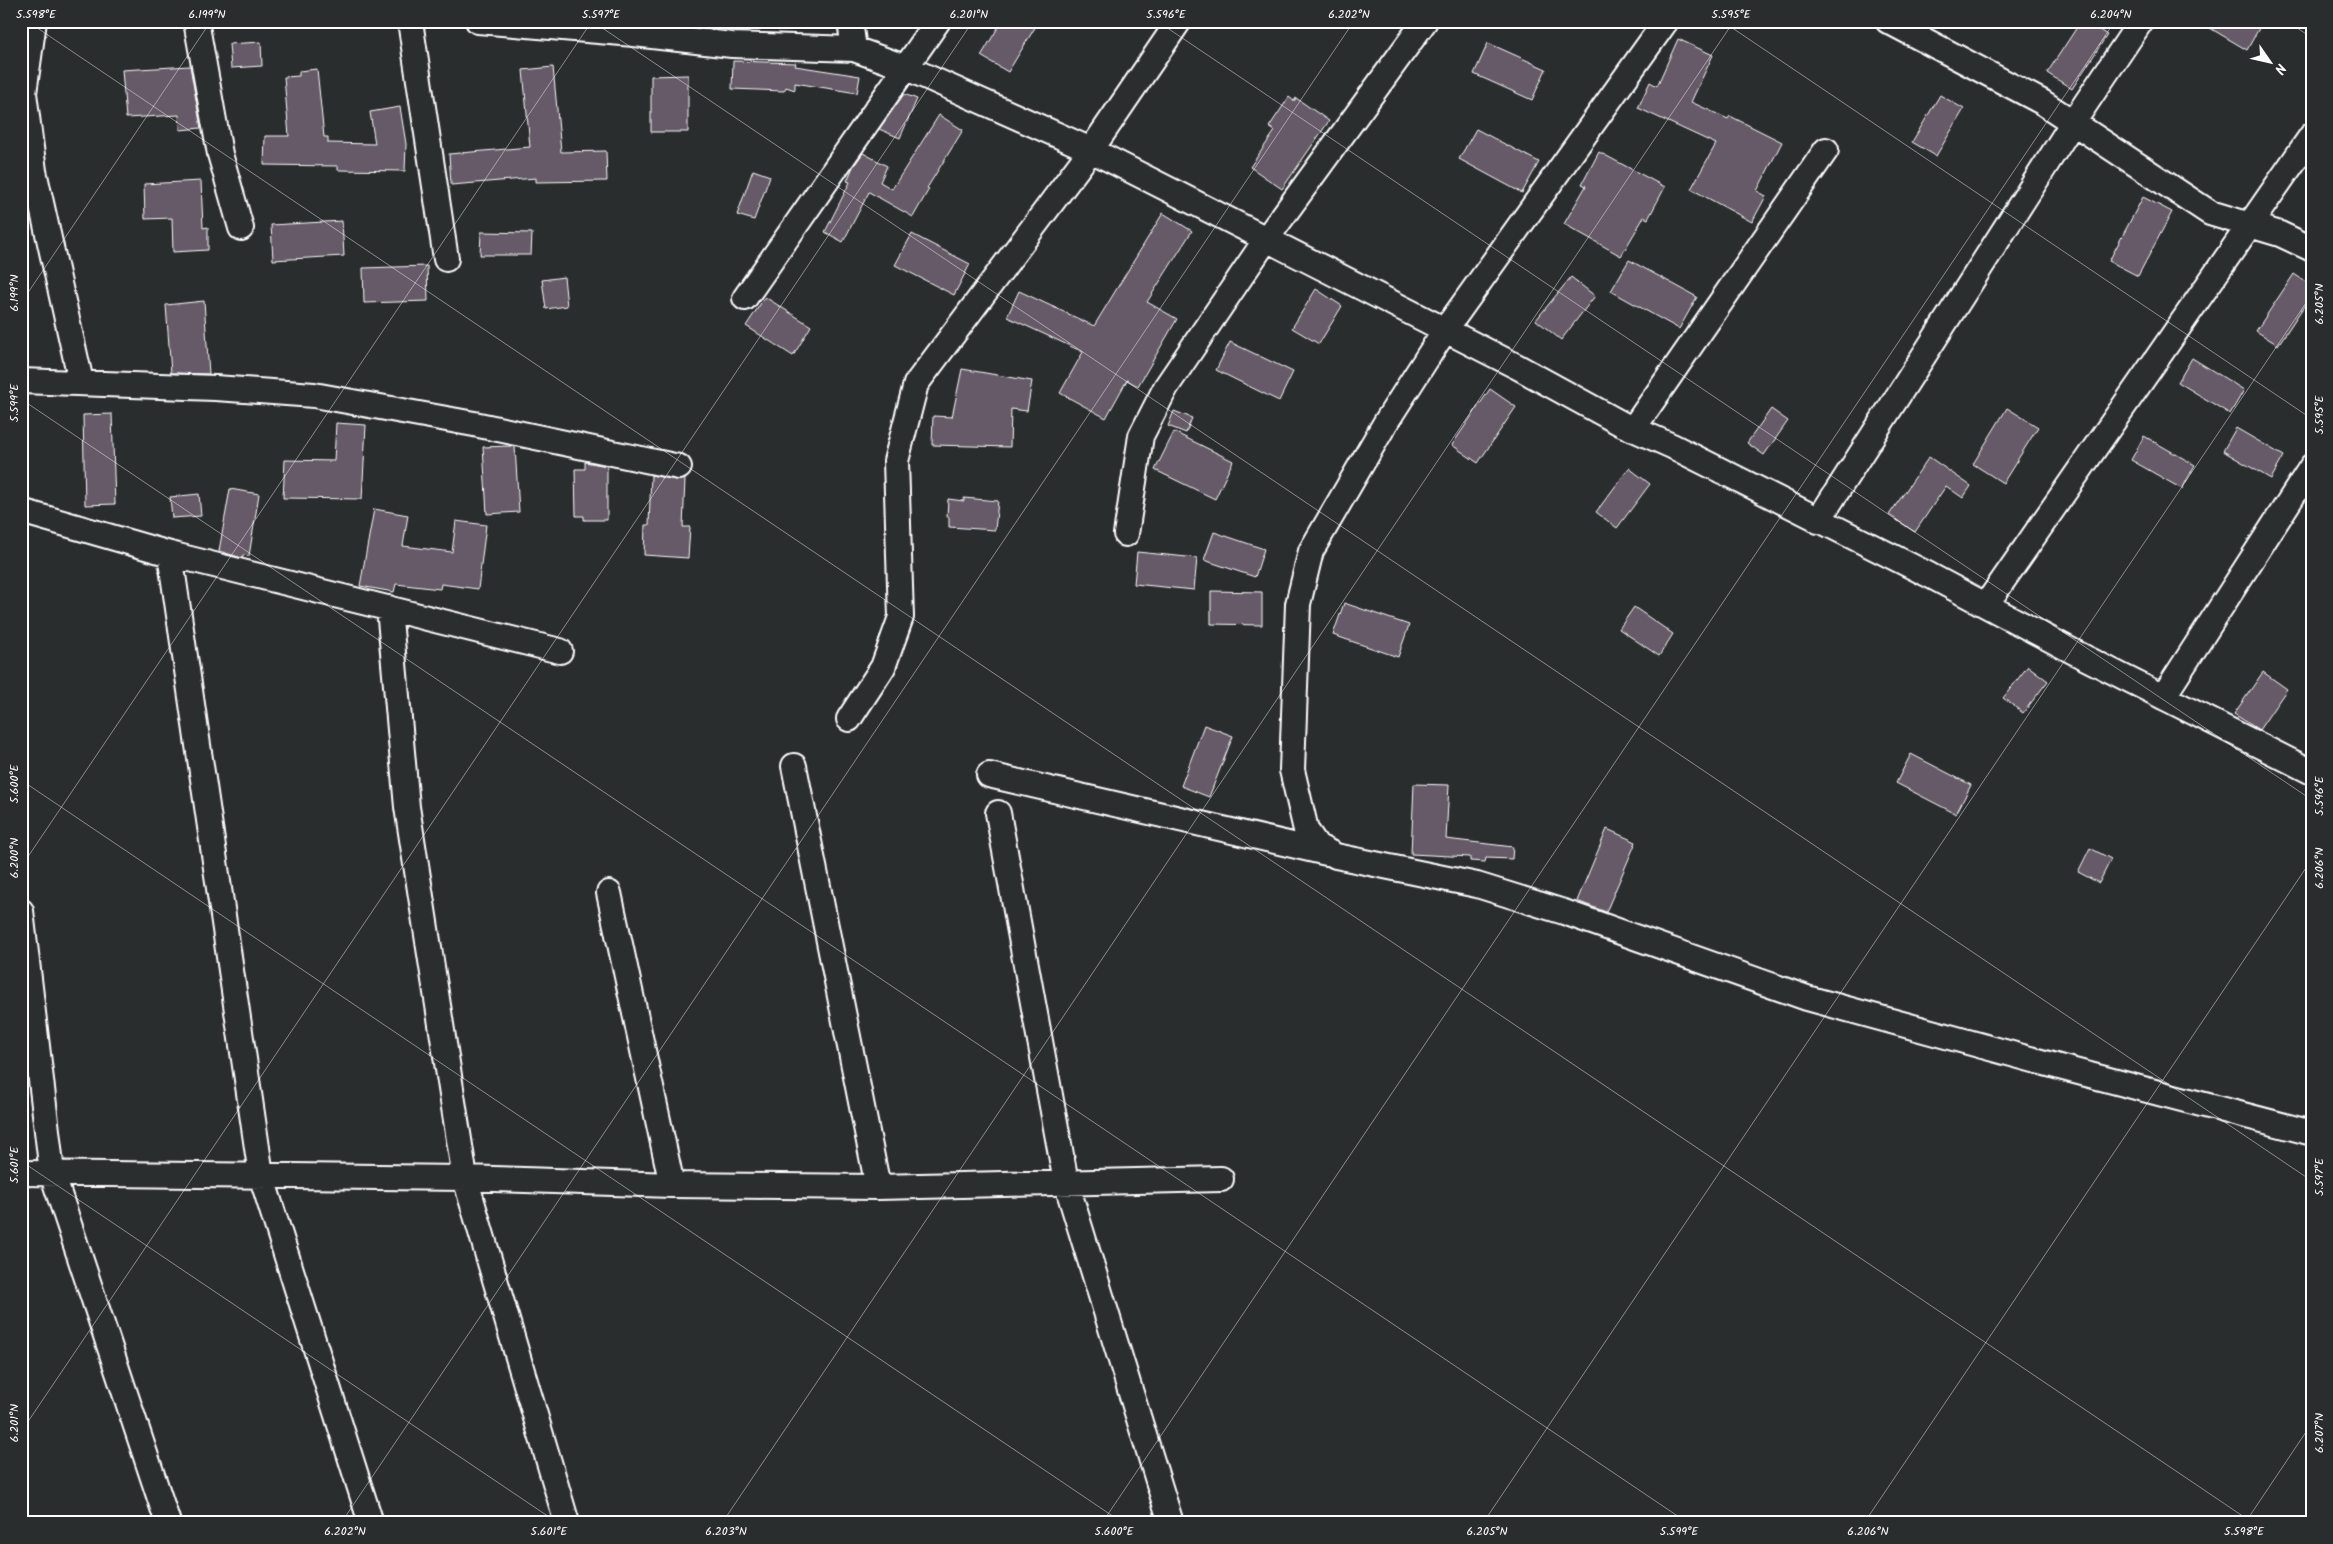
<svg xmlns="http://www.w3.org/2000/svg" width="2333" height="1544" font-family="Kalam,sans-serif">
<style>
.building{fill:#665a68;stroke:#fff}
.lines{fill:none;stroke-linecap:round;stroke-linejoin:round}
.minor-casing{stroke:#fff;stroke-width:28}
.minor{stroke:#2a2d2e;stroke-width:24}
.ticks{fill:none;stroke:#fff;stroke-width:1;stroke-opacity:0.45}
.neatline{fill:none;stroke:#fff;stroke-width:2}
.ticks-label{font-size:12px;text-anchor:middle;fill:#fff}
</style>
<rect width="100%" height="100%" fill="#2a2d2e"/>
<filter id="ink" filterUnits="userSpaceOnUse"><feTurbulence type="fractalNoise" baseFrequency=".02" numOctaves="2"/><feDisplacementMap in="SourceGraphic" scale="10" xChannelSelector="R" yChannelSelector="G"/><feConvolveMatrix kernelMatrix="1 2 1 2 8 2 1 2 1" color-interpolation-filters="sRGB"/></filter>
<g filter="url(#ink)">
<path class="building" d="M1002,21H1039L1008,72L981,56Z
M2081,21H2086L2107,35L2072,89L2047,73Z
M2198,21H2263L2247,50Z
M1678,39L1713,55L1691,102L1728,119L1730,116L1782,142L1757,191L1766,196L1752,222L1691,189L1716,144L1638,108L1650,82L1657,86Z
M261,42L262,66L231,68L229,44Z
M1488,43L1546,69L1532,100L1474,74Z
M733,61L796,63L795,66L860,76L857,93L795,83V90L786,87L784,91L732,89Z
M190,66L201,128L180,130L179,115L126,118L122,70Z
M553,67L561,152L606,151L607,181L536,182V178L451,185L449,154L530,147L523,70Z
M317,69L324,137H328V143L375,144L370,112L400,107L406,144L405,171L338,170V166L264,165L265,136H289L284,77L299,76V71Z
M688,75V132H651V76Z
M904,94L917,99L900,138L879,129Z
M1940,95L1964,109L1936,156L1912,142Z
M1289,97L1294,101L1296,98L1329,121L1282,189L1250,167L1275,131L1269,127Z
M939,115L963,130L927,188L929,189L913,217L869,192L843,242L825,232L850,182L847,181L853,167L863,153L887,166L880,182L892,189Z
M1476,129L1539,162L1522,193L1459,159Z
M1599,152L1665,187L1648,219L1644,217L1621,256L1564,224L1586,186L1582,184Z
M753,170L770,176L754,220L737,215Z
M201,181L203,228L208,227V250L173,252L172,218L145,219L144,184Z
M2143,197L2172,212L2138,276L2109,261Z
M1163,213L1192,231L1147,302L1177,319L1138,386L1127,380L1106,418L1060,393L1083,352L1007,317L1019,291L1094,326Z
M342,221L344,256L273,260L271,225Z
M481,232L532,233L531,255H480Z
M912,234L970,264L954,295L895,265Z
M1629,260L1697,297L1679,329L1611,291Z
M427,266L428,301L364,303L363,268Z
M2294,274L2312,286V294L2278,345L2256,331Z
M564,277L567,306L546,309L542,280Z
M1571,277L1595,296L1561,340L1536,320Z
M1316,289L1342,306L1319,344L1292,328Z
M765,297L811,326L793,356L746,326Z
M204,301L209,374L171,373L166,305Z
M1230,342L1293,372L1279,401L1216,370Z
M2192,358L2244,390L2230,414L2178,382Z
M962,369L1032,381L1027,411L1011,409L1010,447L932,445L933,416L952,417Z
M1490,389L1516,407L1478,463L1452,445Z
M2007,408L2038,427L2003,483L1973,464Z
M1771,409L1788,421L1764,455L1747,443Z
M1174,411L1192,418L1186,433L1168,426Z
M112,414L115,504L85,505L83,415Z
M336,423L366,425L362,499L283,498L285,460L334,461Z
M2236,428L2284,456L2271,479L2223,451Z
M1174,432L1233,461L1215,499L1155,470Z
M2144,436L2195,465L2182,489L2131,460Z
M510,446L515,447L519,512L487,514L483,447Z
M1929,457L1971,486L1963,498L1946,486L1915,532L1889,515Z
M585,462L607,466V520H584V516H576L575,469H585Z
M1629,468L1650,484L1617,528L1596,512Z
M651,475L676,480L685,479L683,527H690L688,558L644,555L645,525H649Z
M230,489L259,494L249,556L243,555L242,558L219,551Z
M199,494L201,516L172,518L170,497Z
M964,498L998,501L995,530L949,527V517H947L948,499L964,501Z
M374,509L408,515L403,546L452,552L456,521L486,525L478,589L441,584L440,589L396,584L394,592L360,586Z
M1214,532L1264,549L1255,577L1204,560Z
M1137,552L1197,558L1194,590L1134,584Z
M1211,591L1262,592V625L1211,624Z
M1344,603L1409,625L1398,657L1333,635Z
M1634,607L1673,634L1659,656L1619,629Z
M2028,666L2048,681L2023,713L2003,698Z
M2263,672L2287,689L2259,730L2234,714Z
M1204,725L1233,736L1209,797L1181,786Z
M1911,754L1971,785L1956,814L1896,783Z
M1414,784L1449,785L1446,839L1513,847L1512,859L1486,858L1485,862L1470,861V857L1411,854Z
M1607,829L1636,842L1606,912L1577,901Z
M2090,848L2111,859L2099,883L2078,872Z"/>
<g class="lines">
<g class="minor-casing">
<path id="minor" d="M34,21L24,93L34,171L81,382
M196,21L220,154L241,228
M410,21L446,259
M478,21L634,34L732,45L854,49L907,68L1091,150L1518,367L1622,424L1672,446L1929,575L2074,652L2312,772
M850,21L854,49
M1666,21L1445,330L1386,422L1311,551L1298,604L1292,770L1306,830L1317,846L1336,856L1477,885L1564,912L1807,998L2063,1068L2312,1133
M1888,21L2042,102L2210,213L2280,234L2312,249
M745,298L938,21
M21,381L215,388L314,395L474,424L679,467
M1633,429L1826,150
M21,511L170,554L560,651
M1818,521L2072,124L2141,21
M1126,534L1141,436L1166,387L1267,238L1425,21
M170,554L261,1175L371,1523
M1986,605L2312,135
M389,608L407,807L465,1178L567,1523
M2163,697L2312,466
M849,719L883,667L901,617L896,461L916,384L1091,150L1179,21
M794,766L878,1187
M989,775L1327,853
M998,813L1066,1182L1171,1523
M609,893L672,1185
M21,911L52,1173L168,1523
M21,1173L465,1178L672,1185L878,1187L1221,1179"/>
</g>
<use href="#minor" class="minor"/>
</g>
</g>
<path class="ticks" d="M27,21L2253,1523M592,21L2312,1181M1157,21L2312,800M1722,21L2312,419M2287,21L2312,38M21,303L211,21M21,399L1688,1523M21,780L1123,1523M21,867L592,21M21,1161L558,1523M21,1432L973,21M341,1523L1354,21M722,1523L1734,21M1102,1523L2115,21M1483,1523L2312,294M1864,1523L2312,859M2245,1523L2312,1423"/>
<rect width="2333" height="1544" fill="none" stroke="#2a2d2e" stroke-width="55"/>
<g transform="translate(2270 62) rotate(124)" stroke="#2a2d2e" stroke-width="4" paint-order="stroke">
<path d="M0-4L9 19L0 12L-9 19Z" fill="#ffffff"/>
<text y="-8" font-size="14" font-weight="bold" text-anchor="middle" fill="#ffffff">N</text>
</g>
<rect x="28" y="28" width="2278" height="1488" class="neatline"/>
<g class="ticks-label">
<text x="36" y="18">5.598°E</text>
<text x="207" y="18">6.199°N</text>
<text x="601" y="18">5.597°E</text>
<text x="969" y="18">6.201°N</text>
<text x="1166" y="18">5.596°E</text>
<text x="1349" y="18">6.202°N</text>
<text x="1731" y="18">5.595°E</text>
<text x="2111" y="18">6.204°N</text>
<text transform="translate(14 293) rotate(-90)" y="4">6.199°N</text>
<text transform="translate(2319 304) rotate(-90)" y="4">6.205°N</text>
<text transform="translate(14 403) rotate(-90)" y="4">5.599°E</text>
<text transform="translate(2319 415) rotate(-90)" y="4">5.595°E</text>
<text transform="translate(14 784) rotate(-90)" y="4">5.600°E</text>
<text transform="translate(2319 796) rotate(-90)" y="4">5.596°E</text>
<text transform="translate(14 858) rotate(-90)" y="4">6.200°N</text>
<text transform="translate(2319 868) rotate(-90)" y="4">6.206°N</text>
<text transform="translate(14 1165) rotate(-90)" y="4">5.601°E</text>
<text transform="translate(2319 1177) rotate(-90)" y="4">5.597°E</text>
<text transform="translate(14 1423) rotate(-90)" y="4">6.201°N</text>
<text transform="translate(2319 1433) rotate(-90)" y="4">6.207°N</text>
<text x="345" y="1535">6.202°N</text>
<text x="549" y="1535">5.601°E</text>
<text x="726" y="1535">6.203°N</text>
<text x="1114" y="1535">5.600°E</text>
<text x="1487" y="1535">6.205°N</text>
<text x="1679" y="1535">5.599°E</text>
<text x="1868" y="1535">6.206°N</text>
<text x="2244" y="1535">5.598°E</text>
</g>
</svg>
